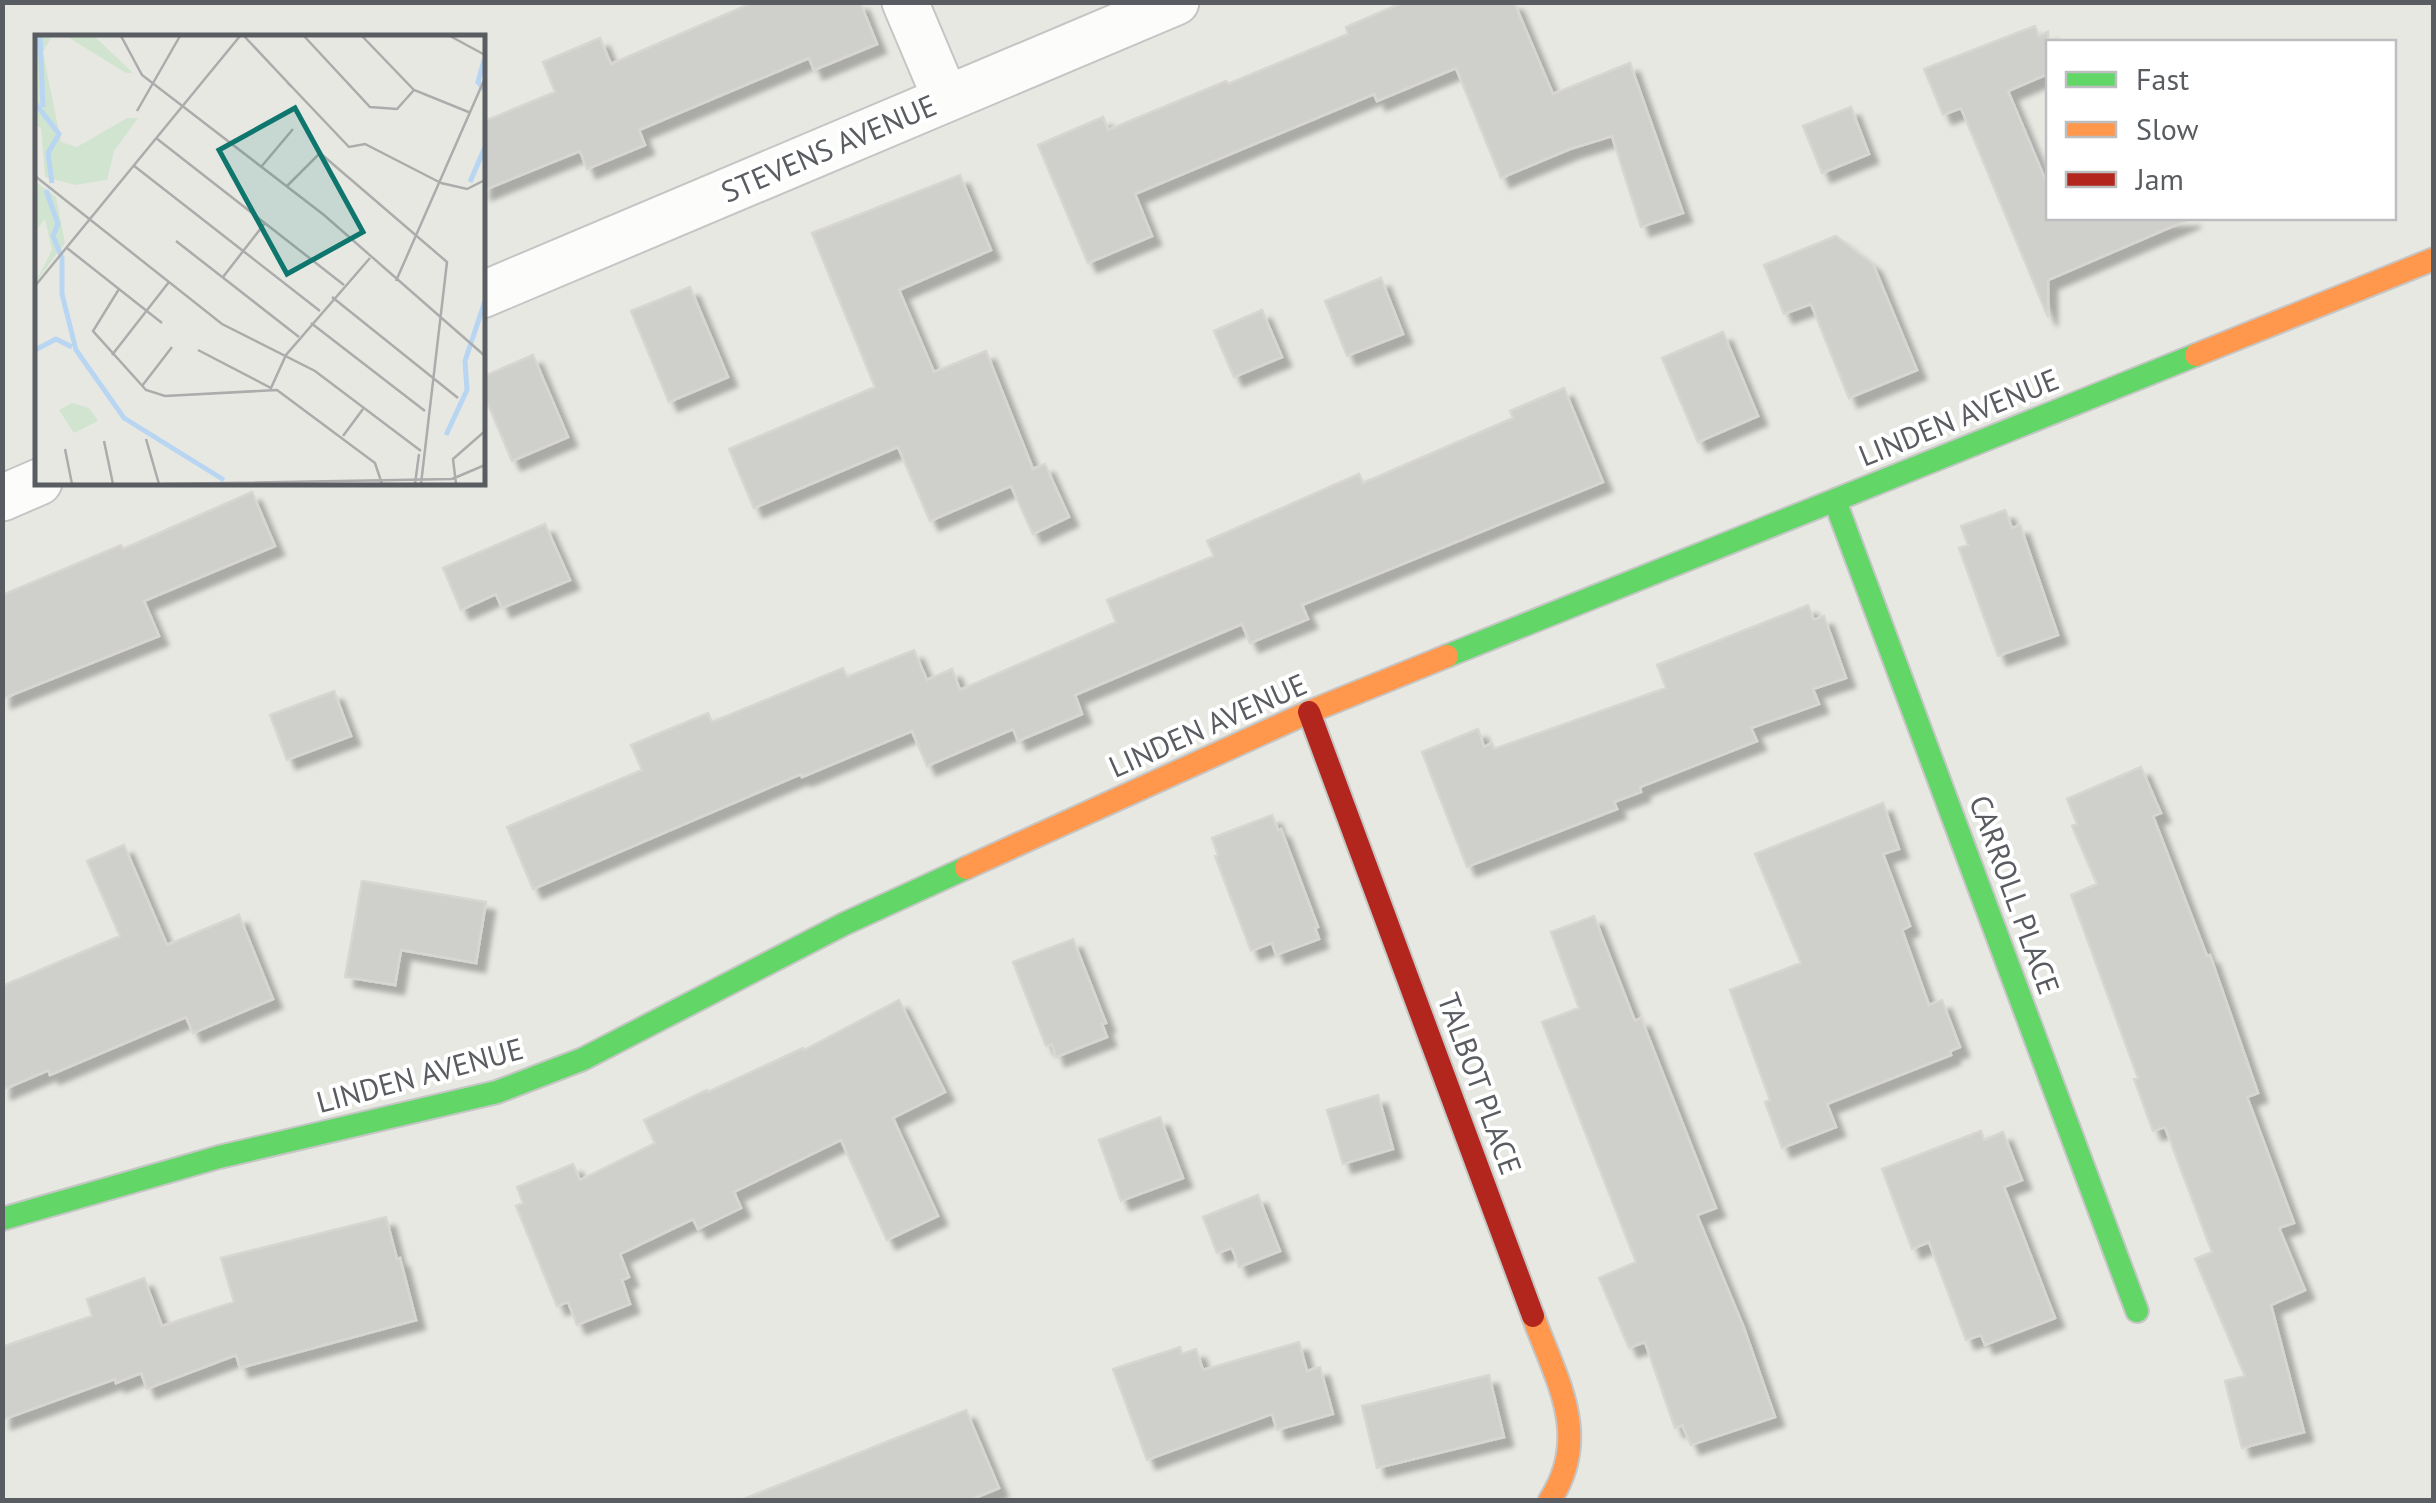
<svg xmlns="http://www.w3.org/2000/svg" width="2436" height="1503" font-family="'PT Sans',sans-serif">
<style>
.building{fill:#cfcfcc;stroke:#d8d6d2;stroke-width:2.5;filter:url(#shadow)}
.lines{fill:none;stroke-linecap:round;stroke-linejoin:round}
.street-casing{stroke:#c5c5c5;stroke-width:49}
.fast-casing{stroke:#c6c6c6;stroke-width:26}
.slow-casing{stroke:#c6c6c6;stroke-width:26}
.jam-casing{stroke:#c6c6c6;stroke-width:26}
.street{stroke:#fcfcfb;stroke-width:45}
.fast{stroke:#63d668;stroke-width:22}
.slow{stroke:#ff974d;stroke-width:22}
.jam{stroke:#b3261e;stroke-width:22}
.labels{text-anchor:middle;stroke-width:8;stroke-linejoin:round;paint-order:stroke}
.street-label{font-size:30px;fill:#595c60;stroke:#fff}
.inset-river{fill:none;stroke:#b8d5f2;stroke-width:5}
.inset-road{fill:none;stroke:#abacab;stroke-width:2.5}
.view{fill:#0f766e;fill-opacity:0.15;stroke:#0f766e;stroke-width:5}
.inset-edge{fill:none;stroke:#595c60;stroke-width:5}
</style>
<defs>
<filter id="shadow"><feDropShadow dx="9" dy="9" stdDeviation="2.5" flood-color="#0004"/></filter>
</defs>
<rect width="100%" height="100%" fill="#e8e8e3"/>
<path class="building" d="M754,2H860L877,44L814,70L809,58L639,130L645,145L587,169L580,151L482,191V122L555,92L543,62L600,38L611,64Z
M1404,2H1514L1553,94L1630,63L1683,213L1641,227L1612,136L1570,149L1501,178L1456,68L1377,101L1374,94L1135,194L1152,236L1088,263L1038,145L1103,117L1108,130L1226,81L1228,84L1348,34L1346,27Z
M2035,26L2039,36L2048,32V74L2008,91L2048,186V218H2192L2048,280V317L1961,108L1943,115L1924,69Z
M1851,107L1869,154L1822,173L1803,126Z
M960,175L991,250L899,290L934,372L986,351L1033,469L1045,464L1069,517L1033,534L1011,486L930,521L898,447L754,508L729,449L875,387L812,233Z
M1836,236L1873,264L1917,370L1849,398L1811,304L1784,314L1764,265Z
M1381,278L1403,334L1347,356L1325,301Z
M690,287L728,377L669,402L631,311Z
M1262,310L1282,357L1234,377L1214,331Z
M1723,332L1758,416L1698,442L1662,358Z
M533,355L568,437L512,461L482,390V377Z
M1564,388L1603,482L1302,605L1308,619L1250,643L1242,624L1075,695L1082,714L1018,741L1013,729L927,766L912,731L802,777L801,774L533,889L507,827L642,770L631,745L708,713L712,722L843,668L847,677L914,650L927,680L952,669L960,690L1116,622L1107,600L1214,556L1207,541L1359,474L1363,483L1513,418L1510,411Z
M252,492L275,546L144,601L159,636L2,699V595L121,545L123,549Z
M2005,510L2012,528L2020,525L2058,635L1998,656L1959,548L1968,545L1961,526Z
M545,524L570,580L502,608L496,594L461,610L443,568Z
M1808,605L1814,620L1824,616L1846,678L1813,689L1819,704L1751,728L1757,741L1640,787L1641,792L1614,802L1617,809L1467,867L1422,752L1478,729L1484,747L1492,743L1494,749L1666,688L1657,665Z
M334,691L351,736L287,760L270,715Z
M2141,767L2161,813L2153,816L2207,956L2210,955L2258,1093L2247,1097L2294,1223L2279,1228L2305,1290L2271,1305L2304,1432L2242,1448L2225,1381L2245,1376L2195,1259L2212,1252L2165,1127L2153,1131L2134,1079L2138,1078L2071,895L2097,884L2072,826L2077,824L2067,799Z
M1883,803L1899,849L1883,854L1910,926L1902,930L1929,1005L1942,1000L1960,1047L1950,1051L1951,1055L1827,1104L1836,1127L1782,1148L1765,1102L1770,1100L1730,990L1801,963L1755,854Z
M1272,815L1278,830L1281,829L1318,927L1315,928L1319,939L1276,955L1272,943L1251,951L1215,856L1218,855L1212,838Z
M124,845L167,945L239,915L273,999L193,1033L186,1017L50,1075L49,1070L2,1090V986L120,936L87,861Z
M362,881L486,902L476,963L401,950L395,985L345,977Z
M1594,916L1635,1021L1641,1018L1716,1208L1697,1215L1744,1328L1775,1417L1691,1445L1682,1425L1675,1428L1645,1342L1629,1348L1599,1278L1636,1262L1542,1022L1579,1008L1551,932Z
M1073,939L1106,1023L1102,1024L1107,1037L1056,1057L1052,1044L1046,1046L1013,962Z
M899,1000L945,1092L893,1118L938,1216L887,1240L841,1140L734,1192L741,1208L698,1229L693,1219L620,1254L629,1277L622,1280L630,1304L577,1325L568,1302L557,1306L516,1206L523,1203L517,1187L573,1164L580,1180L655,1143L644,1120L707,1090L708,1092L803,1048L804,1050Z
M1378,1095L1393,1149L1343,1164L1327,1110Z
M1160,1117L1183,1178L1121,1201L1099,1140Z
M1981,1131L1984,1140L2003,1132L2022,1180L2004,1187L2055,1318L1985,1345L1981,1335L1966,1340L1929,1242L1912,1249L1882,1169Z
M1258,1195L1280,1251L1239,1267L1232,1248L1217,1253L1203,1217Z
M386,1217L397,1259L400,1258L416,1320L240,1368L236,1355L147,1389L141,1373L116,1383L115,1379L2,1420V1347L92,1316L87,1299L144,1278L162,1326L234,1302L221,1258Z
M1299,1342L1307,1371L1320,1367L1333,1414L1277,1430L1272,1414L1147,1460L1113,1369L1180,1347L1182,1354L1196,1349L1203,1370Z
M1489,1375L1504,1437L1377,1468L1362,1406Z
M966,1410L999,1488L970,1500H741Z"/>
<g class="lines">
<g class="street-casing">
<path id="street" d="M905,2L946,99
M482,295L1176,2
M2,498L39,482"/>
</g>
<g class="fast-casing">
<path id="fast" d="M1835,501L2137,1311
M1447,656L2196,355
M2,1219L219,1157L497,1092L583,1059L844,924L966,868"/>
</g>
<g class="slow-casing">
<path id="slow" d="M2196,355L2434,259
M966,868L1309,712L1447,656
M1533,1316C1556,1380 1592,1435 1550,1500"/>
</g>
<g class="jam-casing">
<path id="jam" d="M1309,712L1533,1316"/>
</g>
<use href="#street" class="street"/>
<use href="#fast" class="fast"/>
<use href="#slow" class="slow"/>
<use href="#jam" class="jam"/>
</g>
<g class="labels">
<g class="street-label">
<text transform="translate(829 149) rotate(-23)" y="10">STEVENS AVENUE</text>
<text transform="translate(1959 418) rotate(-22)" y="10">LINDEN AVENUE</text>
<text transform="translate(1208 726) rotate(-24)" y="10">LINDEN AVENUE</text>
<text transform="translate(2014 895) rotate(70)" y="10">CARROLL PLACE</text>
<text transform="translate(420 1076) rotate(-15)" y="10">LINDEN AVENUE</text>
<text transform="translate(1479 1084) rotate(70)" y="10">TALBOT PLACE</text>
</g>
</g>
<g transform="translate(35 35)">
<rect width="450" height="450" fill="#e8e8e3"/>
<path d="M0,1H17L8,17L26,107L42,112L92,83H103L79,116L72,145L40,150L10,142L6,93L0,90ZM31,1H59L98,38H91ZM2,148L21,162L30,208L0,248L17,215L10,184L0,197ZM37,368L54,373L63,386L39,398L24,375Z" fill="#d1e4d0"/>
<path class="inset-river" d="M5,1L8,72M449,25L443,47L450,55M0,68L24,99L13,118L17,148M435,147L450,112M11,155L23,189L18,201L27,223V259L41,315L89,383L189,445M0,315L21,304L37,312M411,400L432,355L430,326L450,266"/>
<path class="inset-road" d="M86,1L107,40L289,180L450,321M209,1L257,52L252,47M269,1L335,72L362,74L379,55M327,1L379,55L436,78M415,1L450,20M257,52L314,112L330,109L406,148M102,76L145,1M121,103L309,250M98,130L285,276M226,132L258,94M0,141L187,289L280,336L386,416M406,148L432,154L450,145M251,152L285,118L412,227L386,449M141,206L264,302M32,213L127,288M188,242L230,188M361,246L450,43M0,251L205,1M84,254L58,296L111,355L130,361L242,355L340,428L347,449M297,262L423,363M276,288L390,376M163,315L236,353L251,320L335,223M77,320L134,247M107,351L137,312M308,401L328,374M111,404L124,449M69,406L78,449M30,414L37,449M417,444L450,430M128,449L418,444M380,449L384,419M421,449L418,424L450,396"/>
<path class="view" d="M260,73L328,197L252,239L184,115Z"/>
<rect width="450" height="450" class="inset-edge"/>
</g>
<rect width="2436" height="1503" fill="none" stroke="#595c60" stroke-width="10"/>
<rect x="2046" y="40" width="350" height="180" fill="#ffffff" stroke="#bdbebf" stroke-width="2.5"/>
<rect x="2066" y="72" width="50" height="15" fill="#63d668" stroke="#bdbebf" stroke-width="2.5"/>
<text x="2136" y="90" font-size="30" fill="#595c60">Fast</text>
<rect x="2066" y="122" width="50" height="15" fill="#ff974d" stroke="#bdbebf" stroke-width="2.5"/>
<text x="2136" y="140" font-size="30" fill="#595c60">Slow</text>
<rect x="2066" y="172" width="50" height="15" fill="#b3261e" stroke="#bdbebf" stroke-width="2.5"/>
<text x="2136" y="190" font-size="30" fill="#595c60">Jam</text>
</svg>
